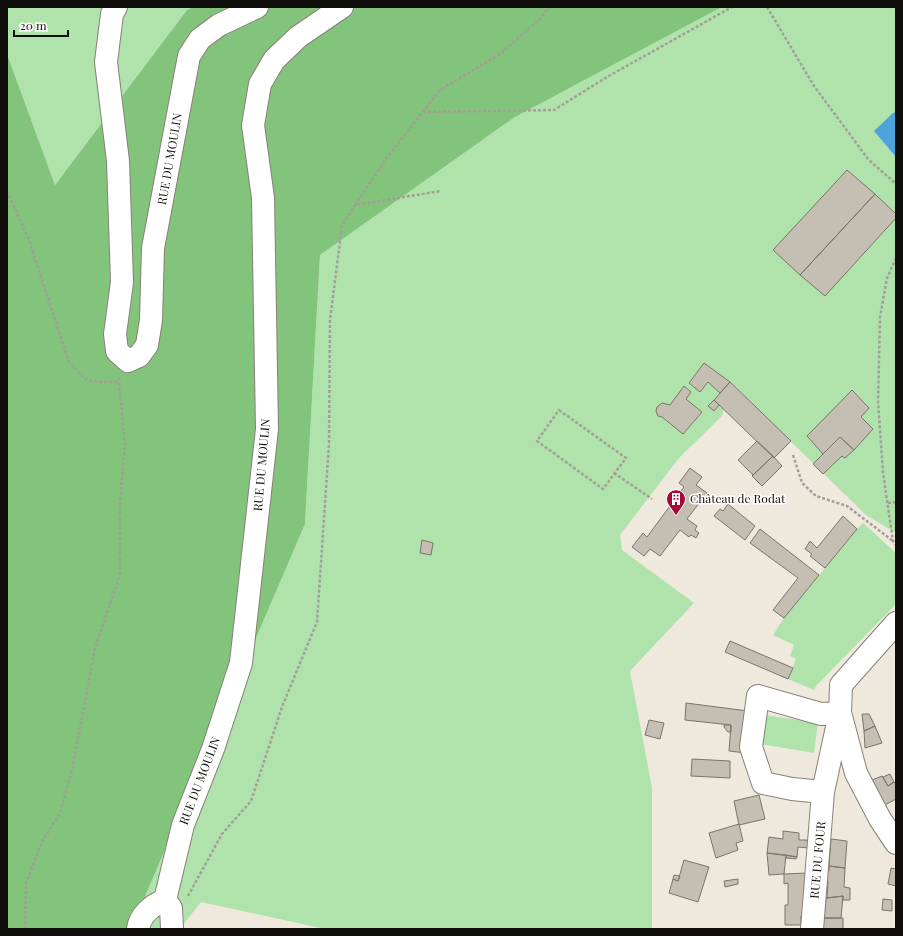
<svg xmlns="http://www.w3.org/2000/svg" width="903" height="936" font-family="'Playfair Display',serif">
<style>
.green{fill:#b0e3ab}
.forest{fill:#83c47d}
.water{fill:#4ea3dd}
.building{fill:#c4beb3;stroke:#7a756a}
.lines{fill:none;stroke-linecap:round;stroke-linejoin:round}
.minor-casing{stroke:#878177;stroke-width:24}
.path{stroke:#a39f95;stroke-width:2.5;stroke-dasharray:3 2;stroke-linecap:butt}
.minor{stroke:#fff;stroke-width:22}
.labels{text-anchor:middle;stroke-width:3;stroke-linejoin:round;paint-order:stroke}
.street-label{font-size:12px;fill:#100e0a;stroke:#fff}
.poi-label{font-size:12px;fill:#100e0a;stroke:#fff;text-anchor:start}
</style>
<rect width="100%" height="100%" fill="#efe9dd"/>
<path class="green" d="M7,7H193L187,10L55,185L7,54Z
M722,7H896V533L866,515L730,382L722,416L679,458L620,535L622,550L694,603L630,671L652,788V929H325L201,902L183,925V929H138L146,894L305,524L320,255L515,117Z
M863,523L896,553V604L816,686L814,690L788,679L796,659L790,656L794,645L773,635L784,618L857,529Z
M765,715L818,723L814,753L760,744Z"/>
<path class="forest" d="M193,7H722L515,117L320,255L305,524L146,894L138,929H7V54L55,185L187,10Z"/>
<path class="water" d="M896,112V157L874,131L893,113Z"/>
<path class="building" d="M847,170L875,194L800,275L773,250Z
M875,194L896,214V218L825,296L800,275Z
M704,363L730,382L720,393L708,382L700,392L689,383Z
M730,382L791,441L774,458L714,400Z
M684,386L691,392L686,399L702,412L683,434L662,417L658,416L656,411L657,407L662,403L670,405Z
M852,390L869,408L861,417L873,429L854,450L840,437L823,454L807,436Z
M714,400L719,405L714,411L708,406Z
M840,437L854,450L845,458L842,456L823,474L813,464Z
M757,441L773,456L753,475L738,460Z
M773,456L782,466L762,486L752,476Z
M690,468L702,477L696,485L707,493L687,519L697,526L695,530L699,533L696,538L691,535L689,537L680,530L660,556L650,549L644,556L632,547L643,533L647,537L684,487L679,483Z
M728,504L755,526L745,540L714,516L720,509L723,511Z
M843,516L857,529L825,568L810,556L812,554L805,549L810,541L817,548Z
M760,529L819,575L784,618L773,610L798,578L750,543Z
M422,540L433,543L431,555L420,553Z
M730,641L793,668L788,679L725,652Z
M686,703L748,711L746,753L729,751L731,725L685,720Z
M862,714H869L875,726L864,731Z
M649,720L664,723L660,739L645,735Z
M724,725H731V732H728L724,727Z
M875,726L882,743L865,748L864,731Z
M692,759L730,761V778L691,776Z
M890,774L894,782L888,786L883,777Z
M882,776L888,786L894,782L896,784V799L883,806L872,780Z
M759,795L765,819L739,825L734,801Z
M739,824L743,841L736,843L738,850L716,858L709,833Z
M783,831L799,833V840H807L809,848L798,847L797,857L767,853L769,837L783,839Z
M831,839L847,841L845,868L829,866Z
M767,853L786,855L784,874L769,875Z
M786,855L797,857L796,859L786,858Z
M684,860L709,867L698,902L669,893L673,879L678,881Z
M829,866L845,868L844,887L850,888V900H843V896L827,898L828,881H821V872L829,871Z
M891,868L896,869V886L888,884Z
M808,873V916H801V925H785V905H788V883L784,884V874Z
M674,875L680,876L678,881L673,879Z
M738,879V884L725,887L724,881Z
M843,896L841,918H824L826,898Z
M883,899L892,900V911L882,910Z
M824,918H843V929H823Z"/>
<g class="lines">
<g class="minor-casing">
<path id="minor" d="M116,7L112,14L106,62L118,161L122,282L115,334L117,351L128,361L139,356L147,345L151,320L153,248L189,56L200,39L219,25L257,7
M841,716L856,773L880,819L896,843
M823,792L792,789L763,783L751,747L758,696L821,714L840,713
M165,900L183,825L213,749L241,663L267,429L263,198L253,125L260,84L274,60L298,37L342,7
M165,900L171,908L172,929
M138,929C140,915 152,905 165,900
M812,929L823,792L840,713L841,685L896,623"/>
</g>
<path class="path" d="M767,7L814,86L868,159L896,184
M423,112L554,110L607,77L732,7
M7,191L29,240L69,362L85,379L100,382H119
M355,205L386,159L440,90L500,54L541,18L549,7
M896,258L887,278L880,317L878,401L883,473L893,541L896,545
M559,410L626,458L603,489L537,441Z
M793,455L802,483L816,496L847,506L893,541
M614,473L652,499
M888,503L896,502
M188,896L222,834L251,801L282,707L317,622L329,444L330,320L342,226L355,205L441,191
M25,929L26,883L42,842L60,813L72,770L95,648L120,575V502L125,444L119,382L120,379"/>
<use href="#minor" class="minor"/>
</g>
<defs>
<g id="building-pin" transform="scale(1)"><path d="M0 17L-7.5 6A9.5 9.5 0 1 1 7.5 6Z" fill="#a40836" stroke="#fff"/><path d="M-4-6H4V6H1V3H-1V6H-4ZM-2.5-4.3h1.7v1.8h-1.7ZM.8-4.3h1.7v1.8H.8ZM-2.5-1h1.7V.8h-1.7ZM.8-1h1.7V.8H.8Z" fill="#fff"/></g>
</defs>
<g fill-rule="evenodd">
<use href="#building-pin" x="676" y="499"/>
</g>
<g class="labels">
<g class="street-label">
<text transform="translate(170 159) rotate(-80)" y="4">RUE DU MOULIN</text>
<text transform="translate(262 465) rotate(-85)" y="4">RUE DU MOULIN</text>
<text transform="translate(200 781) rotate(-69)" y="4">RUE DU MOULIN</text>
<text transform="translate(818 860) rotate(-85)" y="4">RUE DU FOUR</text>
</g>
<g class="poi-label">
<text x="690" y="503">Château de Rodat</text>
</g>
</g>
<rect width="903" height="936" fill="none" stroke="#100e0a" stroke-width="16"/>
<path d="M14 30v6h54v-6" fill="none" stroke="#100e0a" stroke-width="2"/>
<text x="20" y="30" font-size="12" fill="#100e0a" stroke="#ffffff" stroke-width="3" paint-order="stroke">20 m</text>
</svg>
